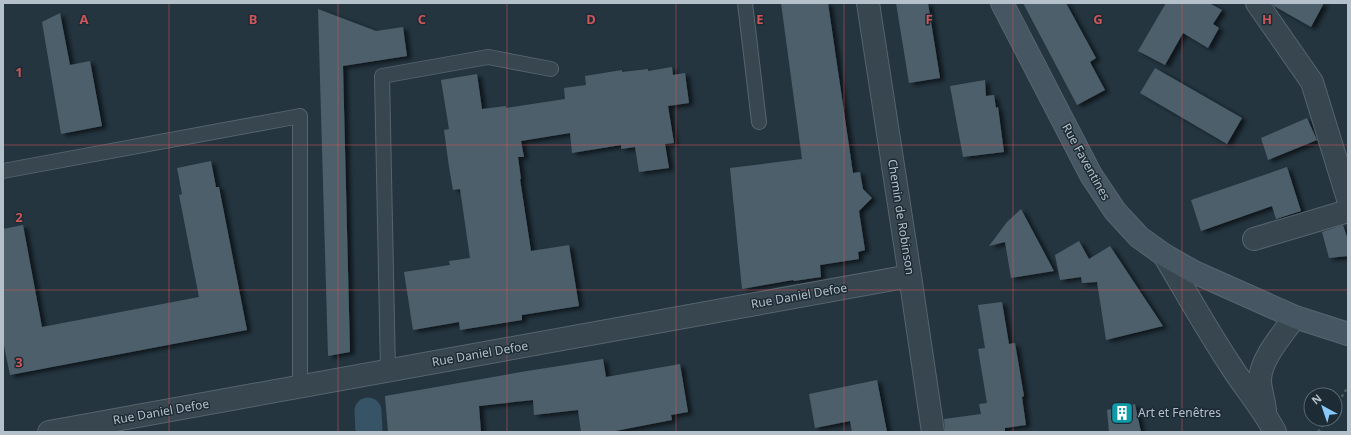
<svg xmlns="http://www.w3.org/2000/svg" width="1351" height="435" font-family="'Noto Sans',sans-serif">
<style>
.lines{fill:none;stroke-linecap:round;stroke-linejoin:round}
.canal{stroke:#375467;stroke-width:27}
.building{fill:#4d5f6b;filter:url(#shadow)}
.lane-casing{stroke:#56646d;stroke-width:16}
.street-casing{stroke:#56646d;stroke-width:24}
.secondary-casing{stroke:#56646d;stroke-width:24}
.path{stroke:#445d5b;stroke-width:2.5;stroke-dasharray:3 3;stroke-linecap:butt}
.lane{stroke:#384650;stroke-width:14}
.street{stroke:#384650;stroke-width:22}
.secondary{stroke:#465663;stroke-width:22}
.grid{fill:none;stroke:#cc5659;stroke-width:1;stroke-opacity:0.55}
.labels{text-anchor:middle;stroke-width:3;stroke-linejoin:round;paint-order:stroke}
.street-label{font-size:12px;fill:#b4c1ca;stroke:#1d2b35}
.poi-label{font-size:12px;fill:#b4c1ca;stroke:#1d2b35;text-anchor:start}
.grid-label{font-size:13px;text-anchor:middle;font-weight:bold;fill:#cc5659;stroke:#1d2b35;stroke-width:3;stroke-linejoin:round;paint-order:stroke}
</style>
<defs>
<filter id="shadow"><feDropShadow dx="4.5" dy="2.5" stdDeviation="2" flood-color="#0009"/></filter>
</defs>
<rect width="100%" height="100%" fill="#243540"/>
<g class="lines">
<path class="canal" d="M368,411L369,432"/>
</g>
<path class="building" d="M781,3H828L853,173L860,172L863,189L872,198L859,211L865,250L858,252L859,259L820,265L821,277L794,281L793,280L742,289L730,168L802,159Z
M896,3H928L940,78L909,83Z
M1023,3H1066L1096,58L1090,62L1105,90L1077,105Z
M1166,3H1209L1222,10L1213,24L1219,28L1208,48L1183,33L1165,65L1138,51Z
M1272,3H1324L1311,27L1274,6Z
M318,9L376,31L403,27L407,56L343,66L350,352L328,356Z
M60,13L70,65L90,61L102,126L61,134L42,22Z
M672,67L673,75L685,73L689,103L668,106L674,143L665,144L669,168L639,172L635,147L621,149V145L572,153L570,133L521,141L524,157H518L521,179H520L531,251L569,245L579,306L522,315V320L460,330L459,322L413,330L404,272L450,265L449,261L470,258L460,189L453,190L449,167L444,130L449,129L441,80L477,74L482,109L506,106V108L565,99L564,88L586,85L585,76L622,70V72L648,69V71Z
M1155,68L1242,118L1227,144L1140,93Z
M985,80L986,96L994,95L996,108L998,107L1004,152L963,157L950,86Z
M1307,118L1317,140L1268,160L1261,138Z
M211,161L216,187H219L247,330L10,375L3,341V229L23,225L42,327L199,297L179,195L182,194L177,168Z
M1287,167L1301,211L1276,219L1272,206L1201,231L1191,200Z
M1021,209L1054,271L1011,278L1005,242L989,246L1007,222Z
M1343,225L1348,240V256L1329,258L1322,232Z
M1079,241L1089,259L1110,246L1163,326L1106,340L1097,282L1082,283L1081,277L1060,280L1055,255Z
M1002,302L1009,344L1015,343L1024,396L1022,397L1026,425L1005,428V432H945L944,419L981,414L979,404L987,403L978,349L985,348L978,305Z
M603,359L606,377L680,364L688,412L671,415L672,420L610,432H581L578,410L534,415L533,400L479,406L481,432H388L385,396L521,372Z
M877,380L887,432H852L850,421L815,428L809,394Z
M1135,404L1141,432H1109L1107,410Z"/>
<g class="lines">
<g class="lane-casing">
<path id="lane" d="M745,3L759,122
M3,171L300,116V386
M388,371L382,76L488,57L551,69"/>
</g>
<g class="street-casing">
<path id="street" d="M868,3L910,276L933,432
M1257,3L1312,82L1348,199
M1254,239L1348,211
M1164,255C1186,292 1207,330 1231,366C1245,388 1263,409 1275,432
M1265,410C1264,401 1261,392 1260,382C1259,360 1283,334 1295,317
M49,432L910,276"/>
</g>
<g class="secondary-casing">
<path id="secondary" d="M1002,3L1091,175L1115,211L1139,237L1164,255L1194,272L1295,317L1348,334"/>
</g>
<path class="path" d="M1335,407L1348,387
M1318,432L1327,419"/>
<use href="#lane" class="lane"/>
<use href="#street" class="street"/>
<use href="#secondary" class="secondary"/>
</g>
<path class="grid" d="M169,3V432M338,3V432M507,3V432M676,3V432M844,3V432M1013,3V432M1182,3V432M3,145H1348M3,290H1348"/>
<defs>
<g id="building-square" transform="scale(1.15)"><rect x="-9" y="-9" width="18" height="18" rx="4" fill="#0f9aa8" stroke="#1d2b35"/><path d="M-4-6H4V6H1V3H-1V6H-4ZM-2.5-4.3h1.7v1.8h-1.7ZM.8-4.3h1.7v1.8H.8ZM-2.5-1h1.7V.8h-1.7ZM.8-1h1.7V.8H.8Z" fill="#fff"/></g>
</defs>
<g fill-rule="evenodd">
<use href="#building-square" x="1122" y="413"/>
</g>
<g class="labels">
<g class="street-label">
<text transform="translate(1086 162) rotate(61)" y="4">Rue Faventines</text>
<text transform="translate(901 217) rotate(81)" y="4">Chemin de Robinson</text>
<text transform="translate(799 296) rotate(-10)" y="4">Rue Daniel Defoe</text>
<text transform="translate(480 354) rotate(-10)" y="4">Rue Daniel Defoe</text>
<text transform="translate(161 412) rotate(-10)" y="4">Rue Daniel Defoe</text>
</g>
<g class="poi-label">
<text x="1138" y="417">Art et Fenêtres</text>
</g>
</g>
<g class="grid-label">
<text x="84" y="24">A</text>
<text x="253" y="24">B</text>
<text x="422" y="24">C</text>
<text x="591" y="24">D</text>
<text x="760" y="24">E</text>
<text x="929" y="24">F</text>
<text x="1098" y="24">G</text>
<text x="1267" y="24">H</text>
<text x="19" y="77">1</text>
<text x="19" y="222">2</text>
<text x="19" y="367">3</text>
</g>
<rect width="1351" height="435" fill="none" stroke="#b4c1ca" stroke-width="8"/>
<g transform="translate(1323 407) rotate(320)"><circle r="19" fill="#1d2b35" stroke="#596771"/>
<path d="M0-3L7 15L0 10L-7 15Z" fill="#88c9fb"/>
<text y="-6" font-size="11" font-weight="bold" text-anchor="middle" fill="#b4c1ca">N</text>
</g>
</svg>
